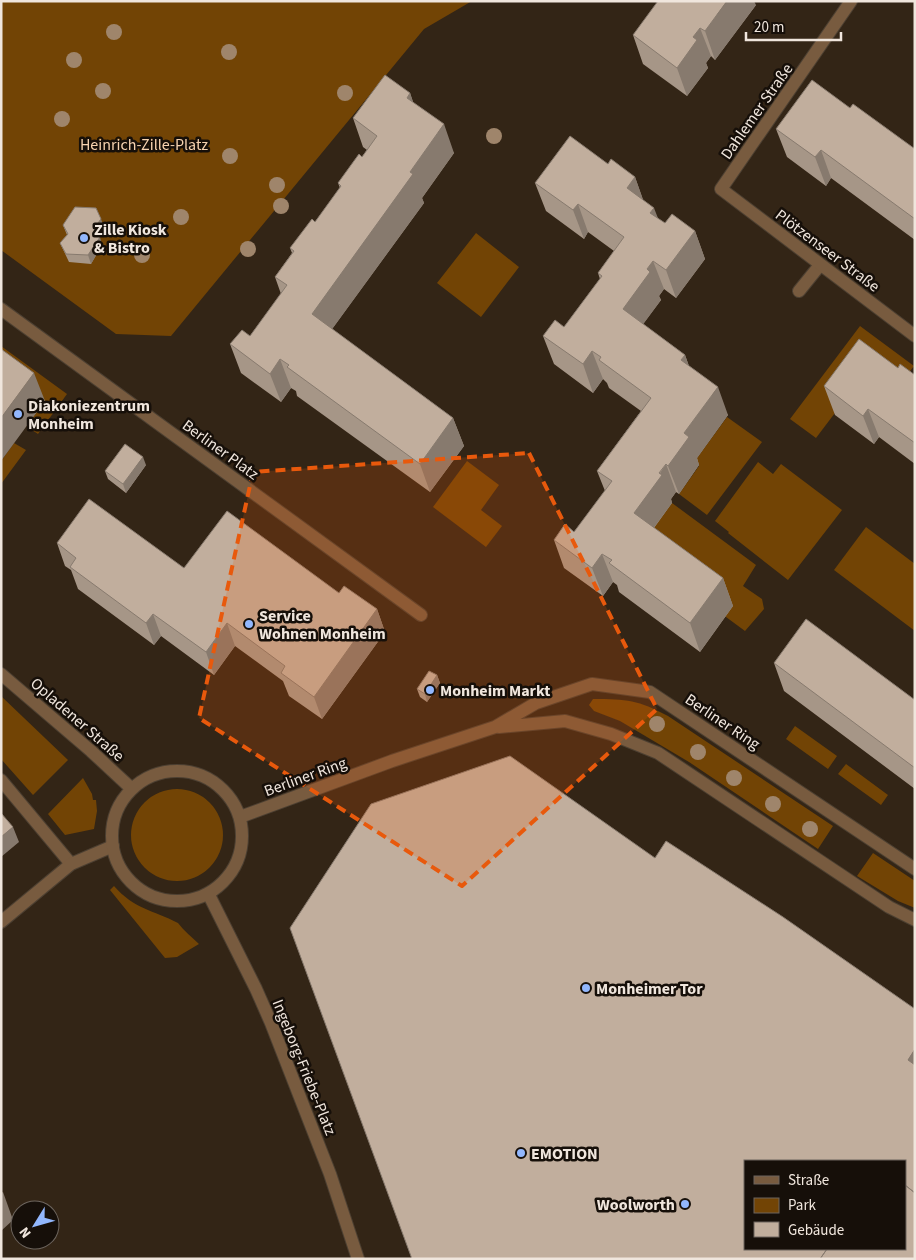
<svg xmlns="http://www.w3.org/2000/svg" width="916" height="1260" font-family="'Source Sans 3',sans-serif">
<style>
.green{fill:#724405}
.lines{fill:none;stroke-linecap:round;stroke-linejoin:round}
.service-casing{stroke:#4d4032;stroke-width:14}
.minor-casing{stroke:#4d4032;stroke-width:14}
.tertiary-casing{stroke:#4d4032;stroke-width:14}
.service{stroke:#785b3f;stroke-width:12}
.minor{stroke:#785b3f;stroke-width:12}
.tertiary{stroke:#785b3f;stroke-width:12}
.tree{fill:#9f856b}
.wall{fill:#a69687}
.shaded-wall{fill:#877a6e}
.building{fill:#c1ae9d;stroke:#877a6e}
.marked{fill:#e8590c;fill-opacity:0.2;stroke:#e8590c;stroke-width:4;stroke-dasharray:10 6;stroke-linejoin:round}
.poi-dot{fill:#92b7fd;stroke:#160f09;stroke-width:2}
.labels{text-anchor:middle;stroke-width:5;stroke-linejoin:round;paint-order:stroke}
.street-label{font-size:16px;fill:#f0e6dd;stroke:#160f09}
.park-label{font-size:16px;fill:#f7d3b0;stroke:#160f09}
.poi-label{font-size:16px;font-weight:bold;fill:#f0e6dd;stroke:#160f09;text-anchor:start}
</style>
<rect width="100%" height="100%" fill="#332516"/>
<path class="green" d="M1,1H472L424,29L171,336L116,334L1,250Z
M476,233L519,267L481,317L437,283Z
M860,326L914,366L897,388L869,368L816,438L790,419Z
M1,346L67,394L38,434L26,426L1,370Z
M727,417L762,442L707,515L679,494L699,466L694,462Z
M14,443L26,450L1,484V461Z
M467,461L499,485L481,510L502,526L486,547L433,507Z
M758,462L773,474L781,464L842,510L788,580L728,533L729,532L715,521Z
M672,503L756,565L743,586L762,599L764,609L745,631L726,617L644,541Z
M866,527L915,564V631L834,570Z
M1,696L68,760L33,795L1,759Z
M593,699C627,699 638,700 668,716L833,826L818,849L689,762L620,721L594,711L589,705Z
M795,726L837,756L828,769L786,739Z
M846,764L888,795L881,805L838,774Z
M83,778L92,794L93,800H96L97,811L94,829L65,835L48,814Z
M131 835a46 46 0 1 1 92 0a46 46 0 1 1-92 0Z
M873,853L915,881V908L898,901L857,876Z
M114,886C134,909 153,910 178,923C184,931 192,937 199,944L177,957L165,958L110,890Z"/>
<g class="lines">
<g class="service-casing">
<path id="service" d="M799,291L820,265
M1,780L71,864"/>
</g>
<g class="minor-casing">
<path id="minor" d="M851,1L721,189L915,336
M1,309L421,615
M1,922L71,864L113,846"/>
</g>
<g class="tertiary-casing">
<path id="tertiary" d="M1,674L91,751L132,789
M499,727L565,721L611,734L658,753L889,907L915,920
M112 836a65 65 0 1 1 130 0a65 65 0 1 1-130 0Z
M240,817L392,761L495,727L536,703L592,684L650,692L915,869
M208,893L256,989L271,1023L330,1174L358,1259"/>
</g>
<use href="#service" class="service"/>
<use href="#minor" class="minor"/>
<use href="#tertiary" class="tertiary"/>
</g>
<g class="tree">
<circle cx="114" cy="32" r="8"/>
<circle cx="229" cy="52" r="8"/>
<circle cx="74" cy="60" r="8"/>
<circle cx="103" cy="91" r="8"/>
<circle cx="345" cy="93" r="8"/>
<circle cx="62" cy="119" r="8"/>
<circle cx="494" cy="136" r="8"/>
<circle cx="230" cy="156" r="8"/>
<circle cx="277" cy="185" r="8"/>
<circle cx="281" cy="206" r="8"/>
<circle cx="181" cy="217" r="8"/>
<circle cx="248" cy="249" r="8"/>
<circle cx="142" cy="255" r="8"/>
<circle cx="657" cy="724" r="8"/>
<circle cx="698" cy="752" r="8"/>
<circle cx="734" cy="778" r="8"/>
<circle cx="773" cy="804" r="8"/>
<circle cx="810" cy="829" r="8"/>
</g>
<path class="wall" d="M756,5L715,60L711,56L706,63L708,68L687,96L643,64L633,35Z
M410,93L413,102L454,153L422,198L424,203L332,329L453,418L464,446L430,492L297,396L296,391L291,388L281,402L241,373L230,344L250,336L281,294L275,277L292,253L290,248L315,222L340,188L338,183L362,157L367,150L363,147L353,118Z
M850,108L915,149V240L831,178L826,186L787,157L776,129Z
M608,164L635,177L643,200L658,219L665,223L695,231L705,259L676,298L664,289L659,296L661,300L643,324L685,355L689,366L728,415L697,458L699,465L679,494L676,492L671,499L672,503L654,528L723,578L733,606L700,652L619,592L617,585L613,582L603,596L564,568L554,540L574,532L605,491L597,471L641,411L609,388L607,383L603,379L593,393L554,364L543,336L564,327L600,279L598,273L614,251L588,232L584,239L546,211L535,183Z
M63,225L104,227L98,235L102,245L91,264L69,262L60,243L67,235Z
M898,368L915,375V464L879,437L874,444L835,415L824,386Z
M146,465L126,493L108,479L105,471Z
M57,543L184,568L339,593L377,609L385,632L322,719L289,696L283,681L235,646L214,675L161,636L154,645L78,589L71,570L65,566Z
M774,663L915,700V789L784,691Z
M437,675L440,683L427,702L420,697L417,689Z"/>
<path class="shaded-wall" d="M727,1H754L756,5L715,60L705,31Z
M700,28L711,56L706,63L708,68L687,96L677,68L693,37Z
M410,93L420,122L407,98Z
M444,124L454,153L422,198L424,203L322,343L312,314L410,172Z
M821,150L831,178L826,186L815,157Z
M635,177L645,205L627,188Z
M578,204L588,232L584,239L573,210Z
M654,208L665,236L650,213Z
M101,219L104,227L98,235L95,227Z
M695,231L705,259L676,298L666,270Z
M100,237L102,245L91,264L88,255Z
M653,261L664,289L659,296L661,300L633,338L623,309L647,269Z
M592,351L603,379L593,393L583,364Z
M685,355L695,383L681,360Z
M280,359L291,388L281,402L270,374Z
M34,373L45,401L1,461V418Z
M718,387L728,415L697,458L699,465L679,494L668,466L684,433Z
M868,409L879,437L874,444L863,416Z
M453,418L464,446L430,492L420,464Z
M143,457L146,465L126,493L123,484Z
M666,464L676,492L671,499L672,503L644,541L634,513Z
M602,554L613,582L603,596L592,568Z
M723,578L733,606L700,652L690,623Z
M377,609L385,632L322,719L314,697Z
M153,614L161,636L154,645L146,623Z
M227,623L235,646L214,675L206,652Z
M437,675L440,683L427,702L425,694Z
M13,827L19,842L1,857V837Z
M915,1049V1078L908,1060Z
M3,1192L13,1220L1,1231V1193Z"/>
<path class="building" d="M658,1H727L705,31L700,28L693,37L697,40L677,68L633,35Z
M385,75L410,93L407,98L444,124L410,172L413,174L312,314L453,418L420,464L287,367L289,365L280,359L270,374L230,344L242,330L250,336L287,285L275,277L294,251L290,248L312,219L315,222L341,186L338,183L359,154L362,157L377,136L353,118Z
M812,80L850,108L853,104L915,149V219L821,150L815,157L776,129Z
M570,136L608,164L611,159L635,177L627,188L654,208L650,213L665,223L672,214L695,231L666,270L653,261L647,269L650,272L623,309L685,355L681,360L718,387L684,433L689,437L668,466L666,464L659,473L662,475L634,513L723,578L690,623L609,563L612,560L602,554L592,568L554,540L565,524L574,532L612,481L597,471L651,398L599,360L601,357L592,351L583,364L543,336L555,320L564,327L602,276L598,273L624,237L578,204L573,210L535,183Z
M75,207L96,208L101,219L95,227L100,237L88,255L66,254L60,243L68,234L63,225Z
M859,339L898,368L900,364L915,375V443L868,409L863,416L824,386Z
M1,349L34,373L1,418Z
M125,444L143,457L123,484L105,471Z
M89,499L184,568L227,511L339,593L344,586L377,609L314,697L281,673L285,666L227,623L206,652L153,614L146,623L70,567L76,558L57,543Z
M806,619L915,700V768L774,663Z
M429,671L437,675L425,694L417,689Z
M510,756L655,858L666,841L783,917L915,1009V1049L908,1060L915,1065V1193L905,1185V1161H745V1249H827L820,1259H412L290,928L371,804Z
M1,813L13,827L1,837Z
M905,1185L915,1193V1259H820L827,1249H905Z"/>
<path class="marked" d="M529,453L657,709L462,886L199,718L253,472Z"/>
<g class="poi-dot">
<circle cx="84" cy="238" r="5"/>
<circle cx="18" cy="414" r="5"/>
<circle cx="249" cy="624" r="5"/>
<circle cx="430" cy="690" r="5"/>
<circle cx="586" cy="988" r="5"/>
<circle cx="521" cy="1153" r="5"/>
<circle cx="685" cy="1204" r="5"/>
</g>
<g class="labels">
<g class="street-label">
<text transform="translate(756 111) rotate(-55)" y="6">Dahlemer Straße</text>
<text transform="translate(828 250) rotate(37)" y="6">Plötzenseer Straße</text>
<text transform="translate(221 449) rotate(36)" y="6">Berliner Platz</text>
<text transform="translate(78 719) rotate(41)" y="6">Opladener Straße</text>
<text transform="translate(723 721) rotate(34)" y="6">Berliner Ring</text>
<text transform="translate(305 776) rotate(-20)" y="6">Berliner Ring</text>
<text transform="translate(305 1067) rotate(68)" y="6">Ingeborg-Friebe-Platz</text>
</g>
<g class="park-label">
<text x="144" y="150">Heinrich-Zille-Platz</text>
</g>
<g class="poi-label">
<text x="94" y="235">Zille Kiosk<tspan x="94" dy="18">&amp; Bistro</tspan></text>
<text x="28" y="411">Diakoniezentrum<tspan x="28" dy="18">Monheim</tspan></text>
<text x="259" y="621">Service<tspan x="259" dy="18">Wohnen Monheim</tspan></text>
<text x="440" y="696">Monheim Markt</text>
<text x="596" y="994">Monheimer Tor</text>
<text x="531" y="1159">EMOTION</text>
<text x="675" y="1210" text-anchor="end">Woolworth</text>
</g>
</g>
<rect width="916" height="1260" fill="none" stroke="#f0e6dd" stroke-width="5"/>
<rect x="744" y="1160" width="162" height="90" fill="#160f09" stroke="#6d655e"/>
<rect x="754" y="1176" width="25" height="8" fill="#785b3f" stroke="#6d655e"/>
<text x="788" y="1185" font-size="15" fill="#f0e6dd">Straße</text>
<rect x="754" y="1198" width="25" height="15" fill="#724405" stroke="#6d655e"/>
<text x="788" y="1210" font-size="15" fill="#f0e6dd">Park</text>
<rect x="754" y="1222" width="25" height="15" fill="#c1ae9d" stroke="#6d655e"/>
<text x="788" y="1235" font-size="15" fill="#f0e6dd">Gebäude</text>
<g transform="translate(35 1225) rotate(233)"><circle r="24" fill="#160f09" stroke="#6d655e"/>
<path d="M0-4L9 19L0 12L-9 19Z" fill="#92b7fd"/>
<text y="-8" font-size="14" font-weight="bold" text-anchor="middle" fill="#f0e6dd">N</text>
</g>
<path d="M746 32v8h95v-8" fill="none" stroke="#f0e6dd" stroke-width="2.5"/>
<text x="754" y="32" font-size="15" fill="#f0e6dd" stroke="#160f09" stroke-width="4" paint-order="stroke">20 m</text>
</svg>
